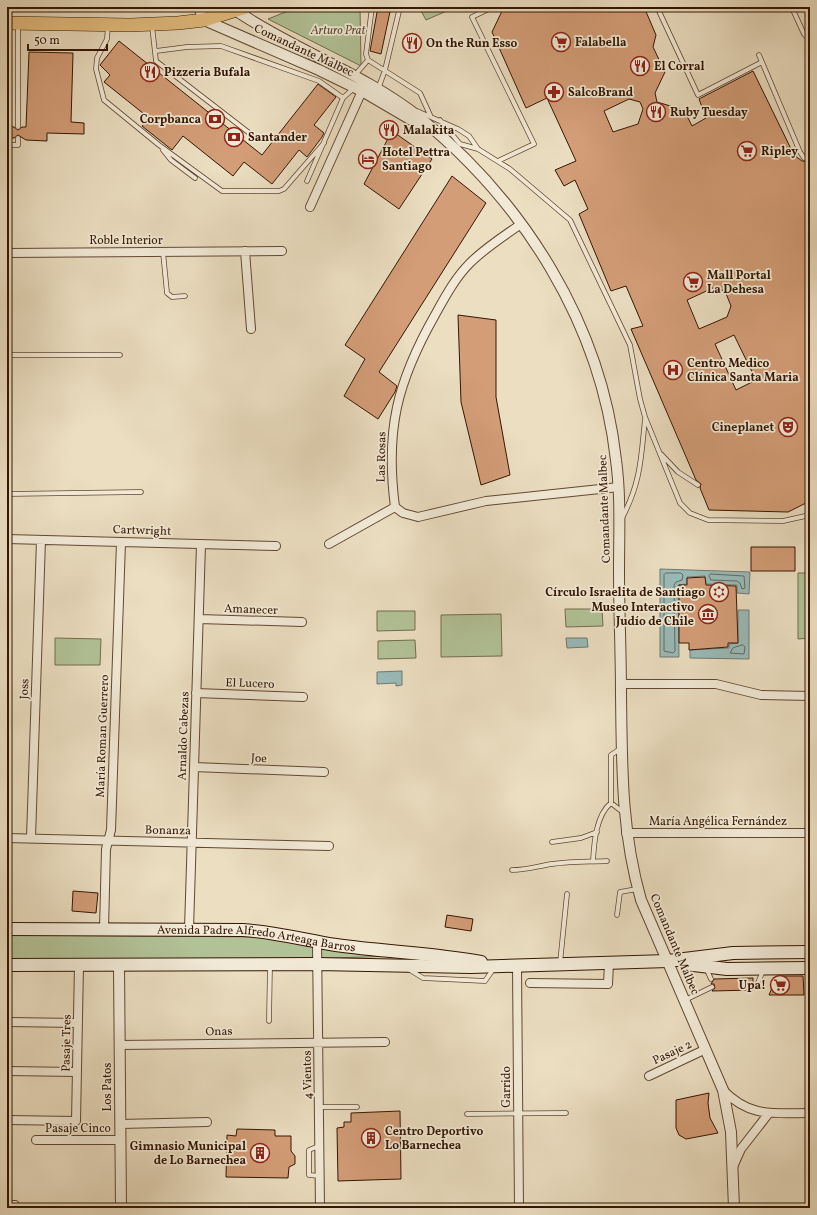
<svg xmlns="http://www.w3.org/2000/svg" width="817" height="1215" font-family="Vollkorn,serif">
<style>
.green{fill:#b2c297;stroke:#736c4d}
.water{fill:#99bbb9;stroke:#717970}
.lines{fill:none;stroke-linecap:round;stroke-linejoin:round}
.shore{stroke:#66685e;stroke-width:1}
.building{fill:#d39d77;stroke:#341603;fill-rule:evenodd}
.service-casing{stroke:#624832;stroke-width:5.5}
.minor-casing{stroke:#624832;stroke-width:10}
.tertiary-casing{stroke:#624832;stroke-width:12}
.secondary-casing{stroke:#341603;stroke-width:14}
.primary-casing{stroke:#341603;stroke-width:14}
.service{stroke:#f2ead7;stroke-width:4}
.minor{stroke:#f2ead7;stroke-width:8}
.tertiary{stroke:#f2ead7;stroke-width:10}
.secondary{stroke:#f2ead7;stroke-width:12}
.primary{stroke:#e6bf80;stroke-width:13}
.labels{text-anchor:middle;stroke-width:3.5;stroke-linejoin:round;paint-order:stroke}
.park-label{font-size:12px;font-style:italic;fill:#5a4a2f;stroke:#f2ead7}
.poi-label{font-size:12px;font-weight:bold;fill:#341603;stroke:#f2ead7;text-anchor:start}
.street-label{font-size:12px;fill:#341603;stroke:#f2ead7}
</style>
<rect width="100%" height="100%" fill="#ebdec1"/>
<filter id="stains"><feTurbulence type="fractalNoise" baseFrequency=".005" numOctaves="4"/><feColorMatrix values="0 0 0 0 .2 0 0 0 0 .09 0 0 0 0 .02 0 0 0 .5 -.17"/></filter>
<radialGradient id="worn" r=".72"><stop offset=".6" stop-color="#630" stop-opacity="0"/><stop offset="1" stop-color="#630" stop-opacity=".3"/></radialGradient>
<path class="green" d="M298,7H360L361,66L268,19Z
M419,7H456L426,20Z
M798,573H810V638L798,639Z
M565,609H602L603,626L566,627Z
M377,611H415V630L377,631Z
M501,614L502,656L441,657V615Z
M55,638L101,639L100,665H55Z
M415,640L416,658L378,659V641Z
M7,935L272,937L400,956L262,960L7,959Z"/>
<path class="water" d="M660,569L750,572L749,594L737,593V585L706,584L705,576L687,577V584L678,585L679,657H660Z
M738,610H749V659L690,658V650L729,648V644L738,643Z
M566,638H587L588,647L567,648Z
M402,671V685L396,686V683L377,684V672Z"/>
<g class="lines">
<path class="shore" d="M666,573H681L683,575L682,580L676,582L674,585L675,651L673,653L664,651V575Z
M711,574L744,576L745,588L742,589L740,583L737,581L711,580L709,576Z
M743,645L745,647L744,654L730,653L733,648Z"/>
</g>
<path class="building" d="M378,7H391L381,54L370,51Z
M511,7H644L656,35L653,47L665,72L655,93L657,102L684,110L692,126L706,118L699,99L753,71L794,155L802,161L810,162V501L788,512L709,510L700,488L701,484L696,480L631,329L643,326L626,286L611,291L579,214L588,209L575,180L564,186L555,170L576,161L547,98L526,108L492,32L502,11ZM629,99L640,102L643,109L638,124L613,132L604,111ZM713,288L725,291L731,306L727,317L699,329L687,300ZM734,335L756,380L736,390L715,344Z
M119,41L262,155L318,84L336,97L314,125L324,133L322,137L307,157L299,150L272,184L244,162L233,176L183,136L172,150L142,126L149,118L104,82L110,75L100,65Z
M29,52L73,53L71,122L84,123V134L47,133V141L26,140L18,135L14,138H7V126L14,127L18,130L22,127H26Z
M392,131L432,159L399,209L364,184Z
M452,176L486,203L379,372L397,386L395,392L378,419L344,396L365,359L345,345Z
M458,315L496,320V397L510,475L481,485L461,402Z
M751,547H795V571H751Z
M705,577L706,585L736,586L738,643H728V647L689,650V643H679V585H687V578Z
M73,891L98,893L96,913L72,911Z
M447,915L473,919L471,931L445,927Z
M777,976H803L804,995H769Z
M753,978V990L712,991L715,988L714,984H711L714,979Z
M709,1093L708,1103L710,1118L718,1133L686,1139L679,1135L676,1128V1100Z
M400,1111L401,1179L338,1181L337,1128L344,1127V1122H351V1113Z
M237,1129L275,1130V1136H291V1151L295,1156V1164L289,1167L288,1178L226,1177L227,1135L236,1136Z"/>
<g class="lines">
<g class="service-casing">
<path id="service" d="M372,7L366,54L368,60L420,93L430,115
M493,7L472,17L534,144L498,161
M657,7L698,95L762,62
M782,7L793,10L804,34L810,40
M809,7L810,9
M108,26L107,39L97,58L96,69L104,100L159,145L222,191H279L284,189L324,143
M152,26L156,61L248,132
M156,51L187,47L221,46L319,81L343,98
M759,55L800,152L804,158L810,159
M355,75L368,60
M378,89L385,70L400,7
M417,111L458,129L469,136L478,149L510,169L570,220L630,345L640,399L645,417L680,503L690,513L708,520L783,521L810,515
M440,120L460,144L478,149
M18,127V26
M7,145H18V138
M163,150L171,160L195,178
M307,181L343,98L354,88
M163,252L167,293L172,297L185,296
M7,355H120
M661,454L678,472L698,485
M7,494L141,492
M622,518C641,482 641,458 645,419
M611,803V755L620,749
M552,842L581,838L597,832
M593,861C594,843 596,815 611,803L624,813
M512,870C525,870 535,867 546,865C566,861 587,862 607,861
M617,915L620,892L637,889
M560,963L567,894
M706,968L711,979
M410,970L423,978L485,981L494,968
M757,985L763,971
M685,1000L712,987
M269,1021L270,965
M319,1107H357
M467,1114L566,1113
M319,1146L309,1150V1175L320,1176"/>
</g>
<g class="minor-casing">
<path id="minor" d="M310,207L362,91
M521,224C504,236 485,248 470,263C455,278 445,297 435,315C397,382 385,430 395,507L403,513L418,517L486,501L619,487
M245,251L251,329
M7,253L282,251
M7,539L276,546
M329,544L395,507
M199,619L302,622
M621,684H716L761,695L810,696
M196,693L303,697
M194,767L324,772
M626,833H810
M7,838L329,846
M31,838L41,540
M104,929L106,849L111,830L121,542
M189,929L201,544
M317,942L320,1208
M517,966L519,1208
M530,983L608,984L609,963
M7,1022L78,1023
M119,1045L385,1042
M7,1071L77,1072
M649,1076L706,1049
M723,1090C750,1118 774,1113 810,1113
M7,1120L76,1121L79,965
M120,1124L207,1122
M36,1140H120
M733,1167L741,1149L769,1113
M7,1205H15"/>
</g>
<g class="tertiary-casing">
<path id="tertiary" d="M199,7L204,20L319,70L362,91L420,125
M234,7L235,10C294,50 363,73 419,117C524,202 601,324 616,460C621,497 619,534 619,571C619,612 621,653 621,694C622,766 621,830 641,900L723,1090L731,1132L734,1208
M119,965L121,1208"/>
</g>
<g class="secondary-casing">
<g id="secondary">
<path id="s1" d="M7,929L243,930C275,932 305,940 336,945C385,952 433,953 481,962"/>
<path d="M685,964L727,969L810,968"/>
<path d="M7,965L317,964L471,967L668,961L733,953L810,952"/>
</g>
</g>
<g class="primary-casing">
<path id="primary" d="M7,23L130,25L178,23L204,20L246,7"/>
</g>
<use href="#service" class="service"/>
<use href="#minor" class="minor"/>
<use href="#tertiary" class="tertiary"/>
<use href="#secondary" class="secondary"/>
<use href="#primary" class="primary"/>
</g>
<defs>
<g id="supermarket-ring" transform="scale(1)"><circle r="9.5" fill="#f2ead7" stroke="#8f2418" stroke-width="1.5"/><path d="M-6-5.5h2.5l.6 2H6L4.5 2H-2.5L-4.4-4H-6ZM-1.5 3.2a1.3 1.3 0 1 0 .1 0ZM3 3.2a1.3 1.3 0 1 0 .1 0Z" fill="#8f2418"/></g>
<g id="restaurant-ring" transform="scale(1)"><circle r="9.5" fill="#f2ead7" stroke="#8f2418" stroke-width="1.5"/><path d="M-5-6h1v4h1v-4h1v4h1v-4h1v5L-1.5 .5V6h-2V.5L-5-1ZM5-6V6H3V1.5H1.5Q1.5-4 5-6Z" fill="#8f2418"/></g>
<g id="pharmacy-ring" transform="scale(1)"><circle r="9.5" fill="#f2ead7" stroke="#8f2418" stroke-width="1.5"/><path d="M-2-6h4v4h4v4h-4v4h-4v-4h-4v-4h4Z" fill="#8f2418"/></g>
<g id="bank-ring" transform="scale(1)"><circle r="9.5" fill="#f2ead7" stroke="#8f2418" stroke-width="1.5"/><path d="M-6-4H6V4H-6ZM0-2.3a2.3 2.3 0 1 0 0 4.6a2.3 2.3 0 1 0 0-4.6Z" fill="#8f2418"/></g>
<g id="hotel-ring" transform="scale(1)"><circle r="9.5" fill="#f2ead7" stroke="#8f2418" stroke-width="1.5"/><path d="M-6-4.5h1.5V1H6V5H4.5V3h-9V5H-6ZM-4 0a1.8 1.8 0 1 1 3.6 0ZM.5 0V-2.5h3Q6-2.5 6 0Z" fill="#8f2418"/></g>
<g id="hospital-ring" transform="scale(1)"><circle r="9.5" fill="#f2ead7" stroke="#8f2418" stroke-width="1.5"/><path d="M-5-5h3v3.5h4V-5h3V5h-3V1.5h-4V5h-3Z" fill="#8f2418"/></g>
<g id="theatre-ring" transform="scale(1)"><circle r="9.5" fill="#f2ead7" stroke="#8f2418" stroke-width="1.5"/><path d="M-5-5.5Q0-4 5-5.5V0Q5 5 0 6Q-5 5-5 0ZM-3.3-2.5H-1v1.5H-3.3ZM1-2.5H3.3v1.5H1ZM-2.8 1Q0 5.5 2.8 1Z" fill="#8f2418"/></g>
<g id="synagogue-ring" transform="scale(1)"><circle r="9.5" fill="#f2ead7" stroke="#8f2418" stroke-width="1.5"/><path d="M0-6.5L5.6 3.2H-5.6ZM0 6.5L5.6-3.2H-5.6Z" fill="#8f2418"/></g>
<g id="museum-ring" transform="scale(1)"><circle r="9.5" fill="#f2ead7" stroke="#8f2418" stroke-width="1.5"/><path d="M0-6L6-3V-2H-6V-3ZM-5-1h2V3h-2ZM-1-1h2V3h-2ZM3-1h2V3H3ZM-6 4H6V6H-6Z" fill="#8f2418"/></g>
<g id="building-ring" transform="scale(1)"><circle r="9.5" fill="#f2ead7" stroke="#8f2418" stroke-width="1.5"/><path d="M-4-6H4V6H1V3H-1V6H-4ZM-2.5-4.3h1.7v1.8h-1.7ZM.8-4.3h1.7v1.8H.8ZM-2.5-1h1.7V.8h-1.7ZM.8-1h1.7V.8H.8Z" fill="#8f2418"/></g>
</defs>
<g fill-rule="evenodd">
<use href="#supermarket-ring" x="561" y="42"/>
<use href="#restaurant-ring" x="412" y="43"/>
<use href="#restaurant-ring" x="640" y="66"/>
<use href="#restaurant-ring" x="150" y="72"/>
<use href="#pharmacy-ring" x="554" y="92"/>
<use href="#restaurant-ring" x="656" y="112"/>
<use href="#bank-ring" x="215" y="119"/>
<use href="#restaurant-ring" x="389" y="130"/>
<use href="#bank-ring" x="234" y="137"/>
<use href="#supermarket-ring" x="747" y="151"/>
<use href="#hotel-ring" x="368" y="159"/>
<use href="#supermarket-ring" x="693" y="282"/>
<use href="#hospital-ring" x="673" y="370"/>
<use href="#theatre-ring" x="788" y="427"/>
<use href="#synagogue-ring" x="719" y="592"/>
<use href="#museum-ring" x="708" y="614"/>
<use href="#supermarket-ring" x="780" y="985"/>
<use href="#building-ring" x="371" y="1138"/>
<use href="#building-ring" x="260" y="1153"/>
</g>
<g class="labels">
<g class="park-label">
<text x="338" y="34">Arturo Prat</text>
</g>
<g class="poi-label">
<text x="575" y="46">Falabella</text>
<text x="426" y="47">On the Run Esso</text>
<text x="654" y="70">El Corral</text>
<text x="164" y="76">Pizzeria Bufala</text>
<text x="568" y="96">SalcoBrand</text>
<text x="670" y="116">Ruby Tuesday</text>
<text x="201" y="123" text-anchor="end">Corpbanca</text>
<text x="403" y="134">Malakita</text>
<text x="248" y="141">Santander</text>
<text x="761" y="155">Ripley</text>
<text x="382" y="156">Hotel Pettra<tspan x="382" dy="14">Santiago</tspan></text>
<text x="707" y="279">Mall Portal<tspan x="707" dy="14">La Dehesa</tspan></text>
<text x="687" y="367">Centro Medico<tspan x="687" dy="14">Clínica Santa Maria</tspan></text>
<text x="774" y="431" text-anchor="end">Cineplanet</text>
<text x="705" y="596" text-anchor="end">Círculo Israelita de Santiago</text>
<text x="694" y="611" text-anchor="end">Museo Interactivo<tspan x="694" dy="14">Judío de Chile</tspan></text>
<text x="766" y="989" text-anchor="end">Upa!</text>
<text x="385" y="1135">Centro Deportivo<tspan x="385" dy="14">Lo Barnechea</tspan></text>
<text x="246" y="1150" text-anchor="end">Gimnasio Municipal<tspan x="246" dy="14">de Lo Barnechea</tspan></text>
</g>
<g class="street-label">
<text transform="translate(304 50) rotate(25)" y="4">Comandante Malbec</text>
<text x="126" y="244">Roble Interior</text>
<text transform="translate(381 457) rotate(-89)" y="4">Las Rosas</text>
<text transform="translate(604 509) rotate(-92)" y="4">Comandante Malbec</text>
<text transform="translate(142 530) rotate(2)" y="4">Cartwright</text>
<text transform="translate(251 609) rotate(2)" y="4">Amanecer</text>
<text transform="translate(250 683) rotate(2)" y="4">El Lucero</text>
<text transform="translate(24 689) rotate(-88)" y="4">Joss</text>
<text transform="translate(102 736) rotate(-88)" y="4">María Roman Guerrero</text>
<text transform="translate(183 736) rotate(-88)" y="4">Arnaldo Cabezas</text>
<text transform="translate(259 758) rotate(3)" y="4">Joe</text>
<text x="718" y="825">María Angélica Fernández</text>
<text transform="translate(168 830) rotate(1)" y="4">Bonanza</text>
<text dy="4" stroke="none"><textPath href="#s1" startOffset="250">Avenida Padre Alfredo Arteaga Barros</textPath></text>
<text transform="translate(675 944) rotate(67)" y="4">Comandante Malbec</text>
<text transform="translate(219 1031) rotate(-1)" y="4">Onas</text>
<text transform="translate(66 1043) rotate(-89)" y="4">Pasaje Tres</text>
<text transform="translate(672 1052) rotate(-25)" y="4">Pasaje 2</text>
<text transform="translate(307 1075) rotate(-91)" y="4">4 Vientos</text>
<text transform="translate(107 1087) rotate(-90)" y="4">Los Patos</text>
<text transform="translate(506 1087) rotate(-90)" y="4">Garrido</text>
<text x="78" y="1132">Pasaje Cinco</text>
</g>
</g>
<rect width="817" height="1215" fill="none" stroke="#ebdec1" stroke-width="24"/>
<rect x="8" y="8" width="801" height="1199" fill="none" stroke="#341603" stroke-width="2"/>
<rect x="12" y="12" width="793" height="1191" fill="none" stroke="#341603"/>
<path d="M28 44v6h79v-6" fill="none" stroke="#341603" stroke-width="2"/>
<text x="34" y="44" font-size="12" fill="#341603" stroke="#f2ead7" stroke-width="3" paint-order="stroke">50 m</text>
<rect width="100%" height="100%" filter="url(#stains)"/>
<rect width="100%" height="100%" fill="url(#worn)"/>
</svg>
